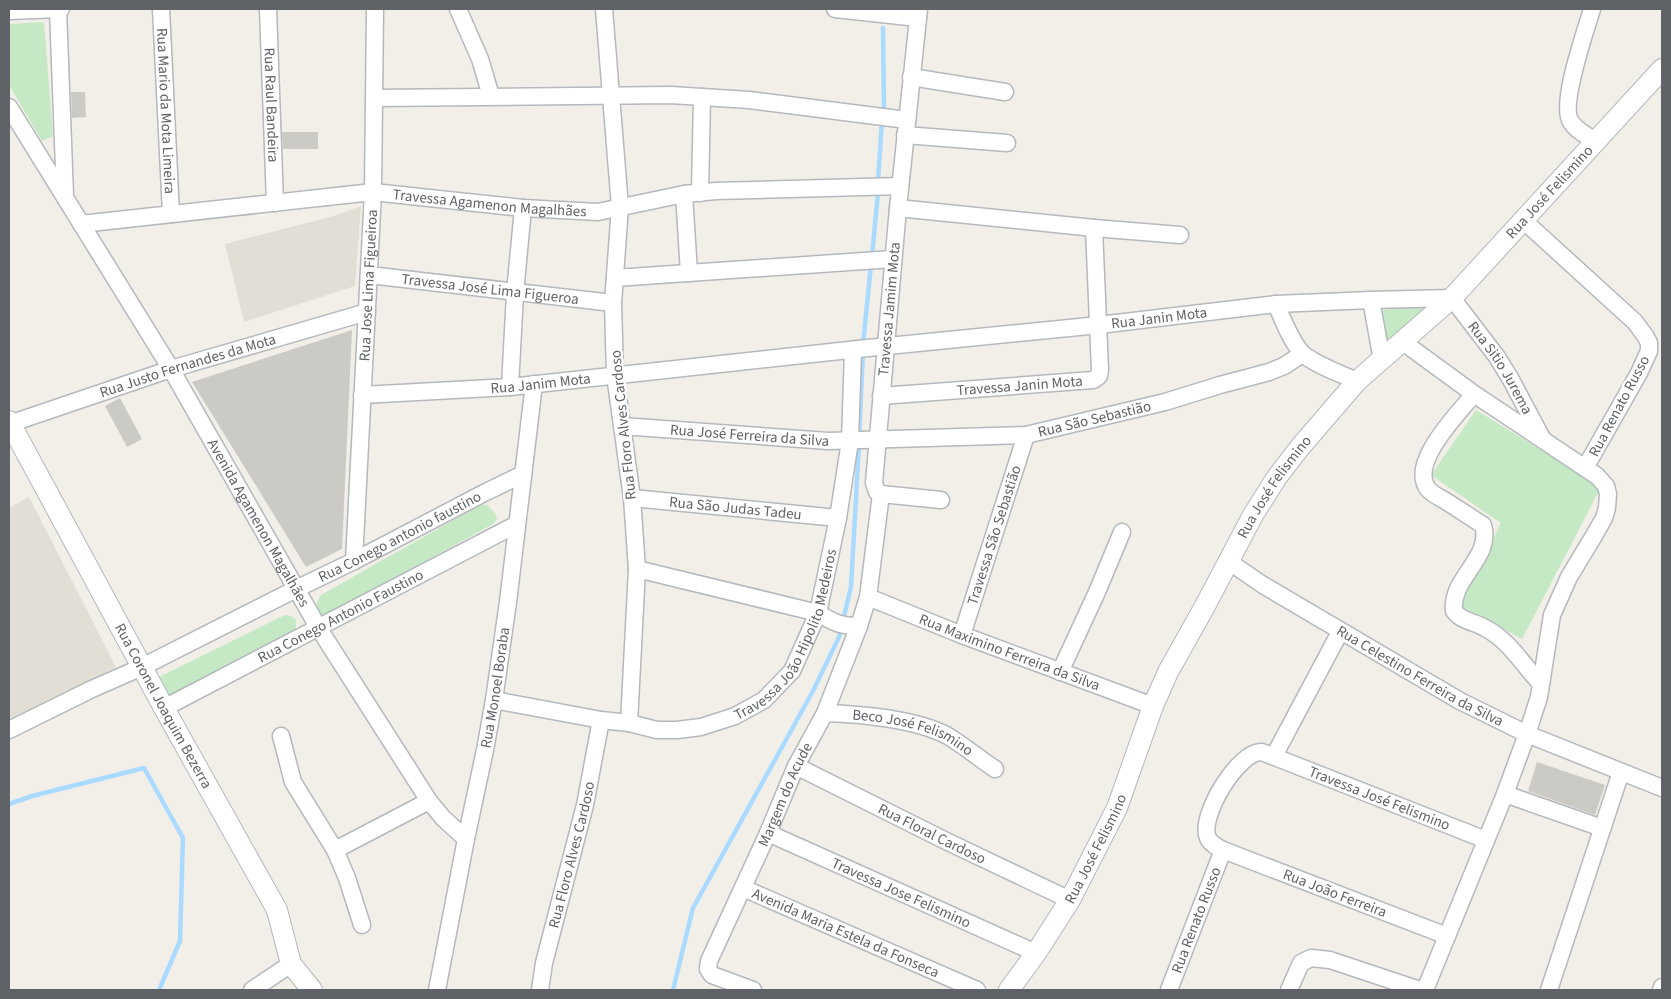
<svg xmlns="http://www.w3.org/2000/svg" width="1671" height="999" font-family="'Source Sans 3',sans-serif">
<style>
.education{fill:#e1ded6}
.green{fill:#c5e8c5}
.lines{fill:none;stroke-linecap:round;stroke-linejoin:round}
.stream{stroke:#aadaff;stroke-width:4.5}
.building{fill:#cccac5}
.minor-casing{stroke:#b5b8bc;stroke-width:19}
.tertiary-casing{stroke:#b5b8bc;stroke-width:22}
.minor{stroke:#fff;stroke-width:16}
.tertiary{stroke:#fff;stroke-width:20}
.labels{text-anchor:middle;stroke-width:5;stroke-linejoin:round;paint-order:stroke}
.street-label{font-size:15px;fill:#5f6368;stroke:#fff}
</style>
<rect width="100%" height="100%" fill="#f1efe8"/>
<path class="education" d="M361,206L355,286L244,322L225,244L334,216Z
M29,497L116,667L9,721V508Z"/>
<path class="green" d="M44,22L53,136L42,141L9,85V24Z
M1431,306L1388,351L1382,310Z
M1476,410L1601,487L1522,639L1460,605L1501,523L1431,475Z
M480,505H487L495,513L497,519L493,524L328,615L319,616L315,611L318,600L321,595Z
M285,615L291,616L296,620V629L289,635L173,701L156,686L161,676Z"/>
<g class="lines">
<path class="stream" d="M883,28L884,110
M878,182L882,121
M872,256L878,193
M863,344L871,265
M859,437L863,352
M9,804L32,796L144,768L183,838L180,941L159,990
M673,990L693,908L813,691L839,637L851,587L859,444"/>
</g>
<path class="building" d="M71,92H85L86,117L72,118Z
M282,132H318V149H283Z
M352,330L342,549L306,567L192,382Z
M120,398L142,439L127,447L105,406Z
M1537,762L1605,785L1595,815L1528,791Z"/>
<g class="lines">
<g class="minor-casing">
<g id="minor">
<path d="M58,9L65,196"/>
<path id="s1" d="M161,9L171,214"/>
<path id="s2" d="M268,9L275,203"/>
<path d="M458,9L480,59L491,96"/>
<path d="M835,9L918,18"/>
<path d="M919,9L898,208L874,483L877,492L881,494L941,500"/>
<path d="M1592,9C1586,30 1559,105 1571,122C1577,131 1587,136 1596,141"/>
<path d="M9,11L61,9"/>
<path d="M911,77L1005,92"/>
<path d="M374,98L671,95L749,100L907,120"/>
<path id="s3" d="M9,107L171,369L318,627L429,801L443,818L466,839"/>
<path d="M905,135L1007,143"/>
<path d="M700,193L702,97"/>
<path d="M684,194L689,273"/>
<path d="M898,208L1094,228L1180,235"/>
<path d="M1523,220L1635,322L1646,337L1649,343V351L1639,373L1585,468"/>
<path id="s4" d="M81,224L373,192L523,208L598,212L684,194L716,191L900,186"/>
<path id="s5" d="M369,275L613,303"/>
<path d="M615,278L893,259"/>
<path d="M1371,300L1382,360"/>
<path d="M1276,304C1283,320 1290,339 1301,352C1311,363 1343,375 1357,381"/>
<path d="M1403,342L1474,394L1597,476L1606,486L1608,494L1607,508L1604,518L1595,534L1569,577L1552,615L1539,697L1527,734L1505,794L1425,990"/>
<path d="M510,387L515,293L523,208"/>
<path d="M1474,394C1459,413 1408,463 1428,489C1432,494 1439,497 1444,500C1457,508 1470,517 1483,525C1493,558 1450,578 1454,611C1461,621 1475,622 1485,628C1509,640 1523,665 1541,684"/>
<path id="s6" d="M362,395L510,387L858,349L1099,325L1276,304L1371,300L1452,298L1497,357L1510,378L1543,440"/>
<path id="s7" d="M881,396L1093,380L1099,376L1100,370L1094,228"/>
<path id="s8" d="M9,424L171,369L367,312"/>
<path id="s9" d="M622,426L828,441L1026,435L1165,402L1220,385L1269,372L1284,366L1302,354"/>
<path id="s10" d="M632,498L838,518"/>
<path id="s11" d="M354,561L373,192L375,9"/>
<path id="s12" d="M1228,561L1263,585L1460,701L1527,734L1662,788"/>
<path d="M637,569L818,613C832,622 843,627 859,626L868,597L881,494"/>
<path id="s13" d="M868,597L962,635L1153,706"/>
<path id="s14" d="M962,635L1026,435"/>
<path d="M1060,672L1097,592L1122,532"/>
<path d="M494,700L601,720L629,723L637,569L632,498L615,375L613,303L620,207L604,9"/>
<path id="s15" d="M164,708L517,524"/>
<path id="s16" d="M825,713C861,714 916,719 948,736C964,746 980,759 995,769"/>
<path id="s17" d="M629,723L657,730H677L701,727L735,716L764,700L792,671L818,613L838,518L850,441L853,350"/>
<path id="s18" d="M9,730L92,689L142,667L296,589L354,561L484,493L523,474"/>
<path d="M281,736L293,782L335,850"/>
<path d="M1274,756L1340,632"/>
<path id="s19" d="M796,766L944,840L1070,900"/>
<path d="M1505,794L1602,828"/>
<path id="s20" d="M768,833L1036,953"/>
<path id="s21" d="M743,888L977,990"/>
<path d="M362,925L347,878L335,850L429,801"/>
<path id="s22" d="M1447,936L1223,850C1217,847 1211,844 1208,838C1198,817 1239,750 1262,752L1486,840"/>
<path d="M252,990L291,964"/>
<path id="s23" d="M437,990L466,839L485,750L494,700L508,602L534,384"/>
<path id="s24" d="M540,990L544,963L585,805L601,720"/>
<path id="s25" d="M753,990L712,975L708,969L709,961L768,833L796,766L825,713L859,626"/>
<path id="s26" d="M1169,990L1223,850"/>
<path d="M1289,990L1301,963L1311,958L1330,960L1420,990"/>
<path d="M1549,990L1621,772"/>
<path d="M1661,990L1662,987"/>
</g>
</g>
<g class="tertiary-casing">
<g id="tertiary">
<path id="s27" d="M9,421L164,708L277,910L291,964L312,990"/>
<path id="s28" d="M1009,990L1036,953L1070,900L1117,808L1153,706L1168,672L1205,606L1253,515L1277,477L1301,446L1357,381L1452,298L1662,69"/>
</g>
</g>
<use href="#minor" class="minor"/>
<use href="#tertiary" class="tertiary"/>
</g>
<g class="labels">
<g class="street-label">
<text dy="5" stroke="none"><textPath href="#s2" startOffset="96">Rua Raul Bandeira</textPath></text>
<text dy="5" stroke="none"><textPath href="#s1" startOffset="102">Rua Mario da Mota Limeira</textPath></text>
<text dy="5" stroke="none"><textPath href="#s28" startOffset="976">Rua José Felismino</textPath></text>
<text dy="5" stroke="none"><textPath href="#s4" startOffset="411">Travessa Agamenon Magalhães</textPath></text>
<text dy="5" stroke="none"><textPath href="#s11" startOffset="276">Rua Jose Lima Figueiroa</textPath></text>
<text dy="5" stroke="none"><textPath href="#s5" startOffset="122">Travessa José Lima Figueroa</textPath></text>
<text transform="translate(889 309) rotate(-85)" y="5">Travessa Jamim Mota</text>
<text dy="5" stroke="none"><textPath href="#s6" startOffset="801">Rua Janin Mota</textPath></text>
<text dy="5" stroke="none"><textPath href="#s8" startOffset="188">Rua Justo Fernandes da Mota</textPath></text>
<text dy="5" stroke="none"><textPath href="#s6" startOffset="1180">Rua Sitio Jurema</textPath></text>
<text dy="5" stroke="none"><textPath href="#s6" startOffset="179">Rua Janim Mota</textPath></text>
<text dy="5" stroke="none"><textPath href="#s7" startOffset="139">Travessa Janin Mota</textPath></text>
<text transform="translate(1619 406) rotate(-62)" y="5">Rua Renato Russo</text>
<text dy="5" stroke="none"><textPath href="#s9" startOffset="475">Rua São Sebastião</textPath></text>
<text transform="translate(623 425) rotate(-96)" y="5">Rua Floro Alves Cardoso</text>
<text dy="5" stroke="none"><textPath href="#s9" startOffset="128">Rua José Ferreira da Silva</textPath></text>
<text dy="5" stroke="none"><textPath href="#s28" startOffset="571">Rua José Felismino</textPath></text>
<text dy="5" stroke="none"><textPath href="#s10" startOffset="104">Rua São Judas Tadeu</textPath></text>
<text dy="5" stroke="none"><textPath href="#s3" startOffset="485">Avenida Agamenon Magalhães</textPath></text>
<text dy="5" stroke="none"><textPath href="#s14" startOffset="105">Travessa São Sebastião</textPath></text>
<text dy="5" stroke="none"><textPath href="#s18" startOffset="436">Rua Conego antonio faustino</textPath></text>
<text dy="5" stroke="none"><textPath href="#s15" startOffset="199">Rua Conego Antonio Faustino</textPath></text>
<text dy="5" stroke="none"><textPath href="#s17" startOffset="210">Travessa João Hipolito Medeiros</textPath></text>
<text dy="5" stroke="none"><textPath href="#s13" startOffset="152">Rua Maximino Ferreira da Silva</textPath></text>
<text dy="5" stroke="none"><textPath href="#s12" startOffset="224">Rua Celestino Ferreira da Silva</textPath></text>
<text dy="5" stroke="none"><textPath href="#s23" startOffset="308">Rua Monoel Boraba</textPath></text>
<text dy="5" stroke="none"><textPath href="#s27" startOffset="324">Rua Coronel Joaquim Bezerra</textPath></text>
<text dy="5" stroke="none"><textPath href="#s16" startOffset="91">Beco José Felismino</textPath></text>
<text dy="5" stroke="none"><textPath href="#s25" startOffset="242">Margem do Acude</textPath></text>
<text dy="5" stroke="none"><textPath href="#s22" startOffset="495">Travessa José Felismino</textPath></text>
<text dy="5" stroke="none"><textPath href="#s19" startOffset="152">Rua Floral Cardoso</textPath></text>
<text dy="5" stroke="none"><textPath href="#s28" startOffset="166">Rua José Felismino</textPath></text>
<text dy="5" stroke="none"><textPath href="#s24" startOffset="139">Rua Floro Alves Cardoso</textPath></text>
<text dy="5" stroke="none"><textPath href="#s20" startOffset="146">Travessa Jose Felismino</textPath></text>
<text transform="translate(1335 893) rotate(21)" y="5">Rua João Ferreira</text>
<text dy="5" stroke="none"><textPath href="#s26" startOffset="75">Rua Renato Russo</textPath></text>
<text dy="5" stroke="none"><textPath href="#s21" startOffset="112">Avenida Maria Estela da Fonseca</textPath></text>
</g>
</g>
<rect width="1671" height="999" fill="none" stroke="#5f6368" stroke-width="20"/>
</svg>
